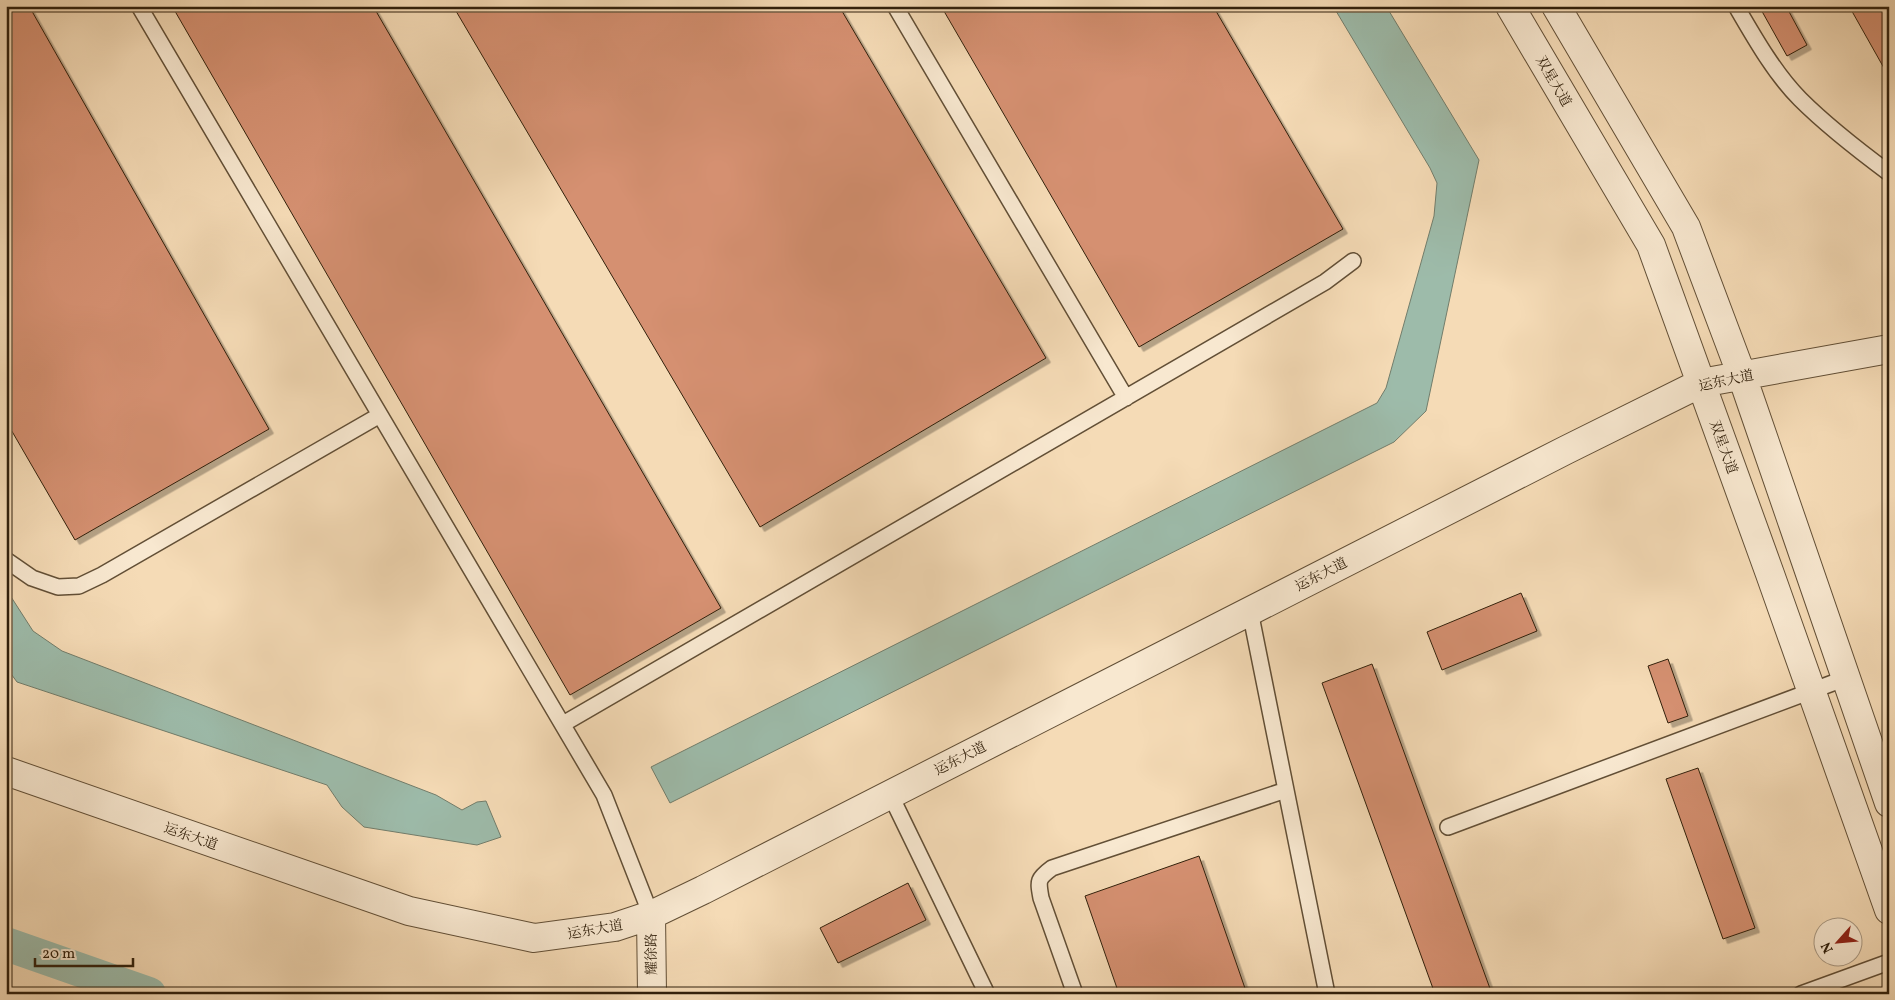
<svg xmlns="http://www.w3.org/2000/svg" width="1895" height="1000" font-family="Vollkorn,'Noto Serif SC',serif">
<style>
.water{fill:#9dbbaa;stroke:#727d6b}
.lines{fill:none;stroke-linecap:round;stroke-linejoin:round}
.canal{stroke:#9dbbaa;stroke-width:34}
.building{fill:#d59071;stroke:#31200c;filter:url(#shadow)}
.service-casing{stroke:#624f36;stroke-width:18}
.tertiary-casing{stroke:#624f36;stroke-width:30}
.service{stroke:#f8e8d0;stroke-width:15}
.tertiary{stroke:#f8e8d0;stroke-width:28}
.labels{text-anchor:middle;stroke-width:4;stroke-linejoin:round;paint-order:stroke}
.street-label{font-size:14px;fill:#31200c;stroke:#f8e8d0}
</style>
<defs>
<filter id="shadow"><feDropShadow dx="4.5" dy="4.5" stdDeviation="0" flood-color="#0004"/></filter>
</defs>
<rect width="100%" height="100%" fill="#f5dbb6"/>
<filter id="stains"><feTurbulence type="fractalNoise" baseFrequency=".004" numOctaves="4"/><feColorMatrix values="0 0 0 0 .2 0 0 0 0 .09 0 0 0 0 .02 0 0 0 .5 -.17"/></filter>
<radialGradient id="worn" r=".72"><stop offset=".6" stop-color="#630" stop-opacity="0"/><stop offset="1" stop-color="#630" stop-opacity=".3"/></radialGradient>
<path class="water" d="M1333,6H1386L1479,160L1426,411L1394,442L670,803L651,767L1377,403L1386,388L1434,216L1437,183L1430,168Z
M6,589L33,631L62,651L436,795L462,810L477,802L486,801L501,837L477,845L364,827L342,807L327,785L17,682L6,667Z"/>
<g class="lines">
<path class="canal" d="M6,944L149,994"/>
</g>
<path class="building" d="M6,6H29L269,429L75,540L6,421Z
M172,6H373L721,608L570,695Z
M453,6H839L1046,358L760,527Z
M941,6H1213L1343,229L1139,347Z
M1759,6H1786L1807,45L1787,56Z
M1849,6H1889V77Z
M1521,593L1537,631L1442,670L1427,632Z
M1668,659L1688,716L1668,723L1648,666Z
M1372,664L1492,994H1435L1322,683Z
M1698,768L1755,928L1723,939L1666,779Z
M1199,856L1247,994H1119L1085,896Z
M908,883L926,920L838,963L820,928Z"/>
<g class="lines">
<g class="service-casing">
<path id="service" d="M139,6L604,795L651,915
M895,6L1126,398
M1736,6C1754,37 1775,74 1800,99C1827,126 1858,150 1889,173
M6,560L32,578L58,587L79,586L102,575L380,415
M1250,611L1327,994
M563,724L1325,282L1353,261
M890,794L987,994
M1448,827L1846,678
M1075,994L1041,898C1038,881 1037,879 1052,868L1286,790
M1801,994L1889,962"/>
</g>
<g class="tertiary-casing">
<path id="tertiary" d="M1510,6L1651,245L1770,574L1889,910
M1556,6L1686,227L1742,376L1889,803
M6,771L409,911L534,938L615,927L651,915L703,890L1566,450L1701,383L1889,349
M651,915L652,994"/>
</g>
<use href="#service" class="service"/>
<use href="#tertiary" class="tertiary"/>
</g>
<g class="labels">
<g class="street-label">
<text transform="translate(1554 81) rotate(60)" y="5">双星大道</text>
<text transform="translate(1726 380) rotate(-12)" y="5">运东大道</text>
<text transform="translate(1724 447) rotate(70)" y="5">双星大道</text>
<text transform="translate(1321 574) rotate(-27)" y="5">运东大道</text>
<text transform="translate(960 758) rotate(-27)" y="5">运东大道</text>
<text transform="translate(191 836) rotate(19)" y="5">运东大道</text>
<text transform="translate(595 929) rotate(-10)" y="5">运东大道</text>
<text transform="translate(651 954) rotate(-91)" y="5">耀徐路</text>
</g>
</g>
<rect width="1895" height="1000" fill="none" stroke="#f5dbb6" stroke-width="25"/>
<rect x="8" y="8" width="1880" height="985" fill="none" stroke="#31200c" stroke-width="2.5"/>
<rect x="12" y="12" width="1870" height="975" fill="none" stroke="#31200c"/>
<g transform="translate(1838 942) rotate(243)"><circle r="24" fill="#f8e8d0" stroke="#a89882"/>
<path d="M0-4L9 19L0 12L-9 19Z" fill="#8f2418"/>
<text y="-8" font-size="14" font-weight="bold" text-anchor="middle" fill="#31200c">N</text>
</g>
<path d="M35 958v8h98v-8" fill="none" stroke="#31200c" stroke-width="2.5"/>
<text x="42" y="958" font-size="15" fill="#31200c" stroke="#f8e8d0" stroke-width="4" paint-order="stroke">20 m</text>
<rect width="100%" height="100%" filter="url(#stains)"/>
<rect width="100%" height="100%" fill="url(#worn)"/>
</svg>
